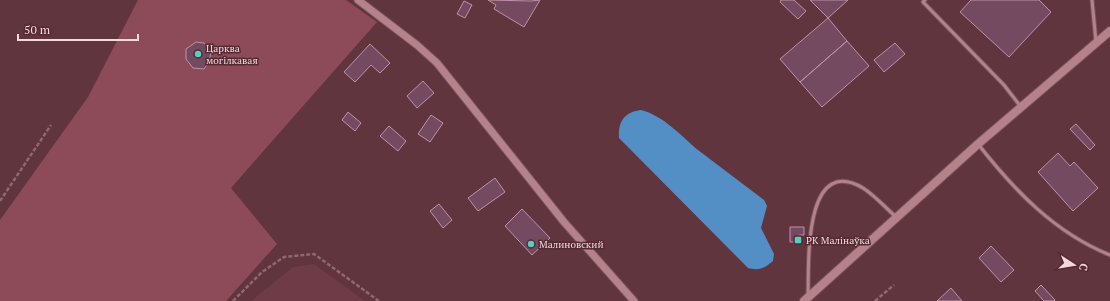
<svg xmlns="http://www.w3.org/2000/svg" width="1110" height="301" font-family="'PT Serif',serif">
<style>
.built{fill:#6e3b46}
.green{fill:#8d4a59}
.water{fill:#538fc4}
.building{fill:#734a5f;stroke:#bf92a8}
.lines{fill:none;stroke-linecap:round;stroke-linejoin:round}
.service-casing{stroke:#78545c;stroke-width:5}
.tertiary-casing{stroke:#78545c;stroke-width:9}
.secondary-casing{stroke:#78545c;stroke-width:10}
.path{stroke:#8f6870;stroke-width:2.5;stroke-dasharray:4 2;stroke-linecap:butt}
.service{stroke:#b5828b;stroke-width:3}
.tertiary{stroke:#b5828b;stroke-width:7}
.secondary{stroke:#b5828b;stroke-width:8}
.poi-dot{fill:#56cec3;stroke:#542a33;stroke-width:1.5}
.labels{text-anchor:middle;stroke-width:3;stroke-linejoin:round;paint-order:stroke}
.poi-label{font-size:10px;fill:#f4d8dc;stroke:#542a33;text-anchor:start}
</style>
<rect width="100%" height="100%" fill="#60353e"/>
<path class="built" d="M314,264L365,301H251L293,267Z"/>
<path class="green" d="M138,0H346L377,22L231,188L277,244L226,301H0V220L88,97Z"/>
<path class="water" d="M641,110C664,116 680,135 698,150C720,167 742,183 764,200L767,206L761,228L774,254L773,261C765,268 759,271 748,268L619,138C618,122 624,112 641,110Z"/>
<path class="building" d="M488,0L531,1L540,0L524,27L494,9L496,5Z
M781,0H794L806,11L798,19L780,2Z
M810,0H848L828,18Z
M971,0H1039L1051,12L1009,57L960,12Z
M464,1L472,5L465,18L457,14Z
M828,18L847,41L800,82L780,59Z
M847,41L869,66L822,107L800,82Z
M196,42L204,43L211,52L209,62L204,69L193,68L186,59V49Z
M895,43L905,54L884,72L874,60Z
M370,44L390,63L380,73L371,65L355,82L344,72Z
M423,81L434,93L417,108L407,96Z
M348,112L361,123L355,131L342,120Z
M431,115L443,123L430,142L418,134Z
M1076,124L1095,145L1090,150L1070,129Z
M389,126L406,141L398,151L380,136Z
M1058,153L1070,166L1074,162L1098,188L1073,211L1038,172Z
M495,178L505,192L478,211L468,198Z
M439,204L452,220L443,228L430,211Z
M522,209L550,238L532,255L505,226Z
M790,227H804V235H799V242H790Z
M991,246L1014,270L1001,282L979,258Z
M1041,285L1055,300L1054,301H1044L1035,291Z
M951,288L962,301H937Z"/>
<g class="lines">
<g class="service-casing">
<path id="service" d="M925,0L923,2L1004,85L1021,107
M1092,0L1096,42
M978,144C1014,190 1055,233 1110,255
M808,296C809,265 803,153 863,188C874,195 885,207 895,216"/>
</g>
<g class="tertiary-casing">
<path id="tertiary" d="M358,0L417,45L437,63L564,222L634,301"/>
</g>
<g class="secondary-casing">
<path id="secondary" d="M804,301L978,144L1110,31"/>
</g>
<path class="path" d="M0,201L51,125
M233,301L262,272L284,257L314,254L379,301
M875,301L894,285"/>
<use href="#service" class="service"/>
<use href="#tertiary" class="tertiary"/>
<use href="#secondary" class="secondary"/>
</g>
<g class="poi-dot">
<circle cx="198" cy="54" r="4"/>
<rect x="794" y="236" width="8" height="8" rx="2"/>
<circle cx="531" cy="244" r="4"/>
</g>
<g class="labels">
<g class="poi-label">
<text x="206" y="52">Царква<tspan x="206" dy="12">могілкавая</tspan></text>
<text x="806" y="244">РК Малінаўка</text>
<text x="539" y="248">Малиновский</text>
</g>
</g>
<g transform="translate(1074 265) rotate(102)" stroke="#542a33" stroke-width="3" paint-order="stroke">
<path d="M0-3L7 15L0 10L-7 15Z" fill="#f4d8dc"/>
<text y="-6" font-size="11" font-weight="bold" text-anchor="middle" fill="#f4d8dc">С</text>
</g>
<path d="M18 34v6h120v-6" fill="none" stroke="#f4d8dc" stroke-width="2"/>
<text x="24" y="34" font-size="12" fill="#f4d8dc" stroke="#542a33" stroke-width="3" paint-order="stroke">50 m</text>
</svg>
